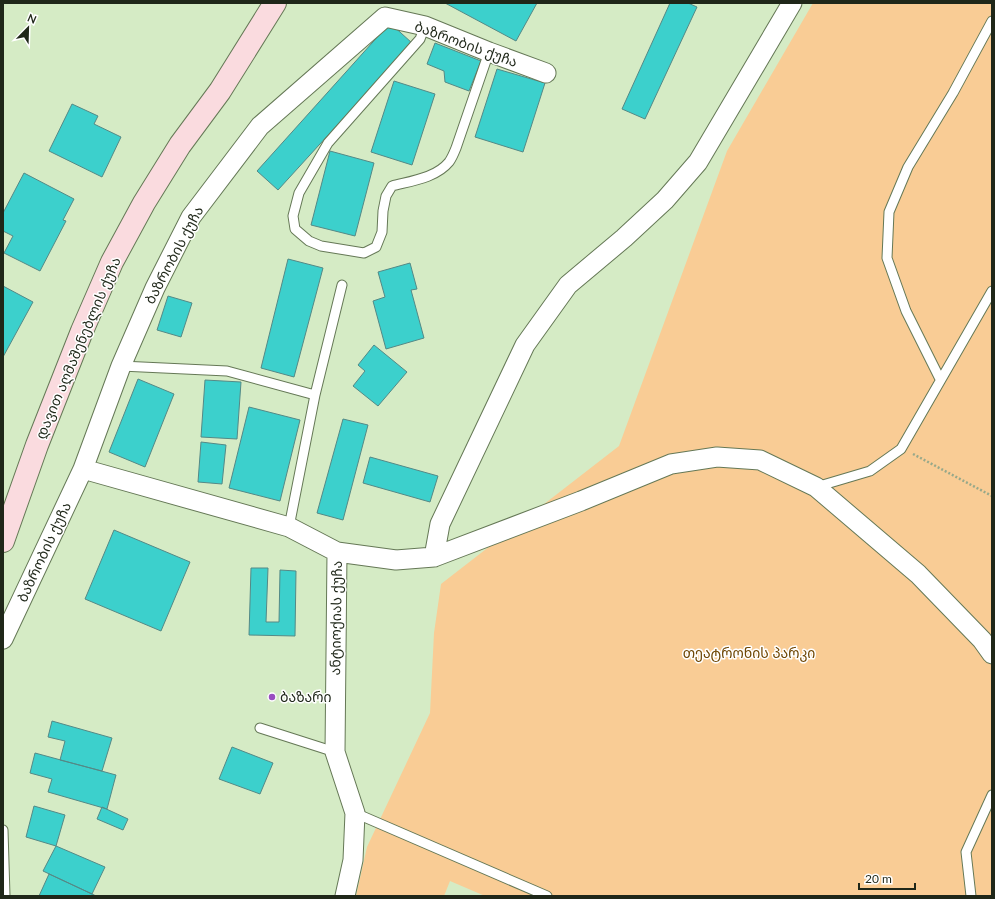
<svg xmlns="http://www.w3.org/2000/svg" width="995" height="899" font-family="Lato,'Noto Sans Georgian',sans-serif">
<style>
.green{fill:#f9cc95}
.building{fill:#3cd0cc;stroke:#548986}
.lines{fill:none;stroke-linecap:round;stroke-linejoin:round}
.lane-casing{stroke:#657856;stroke-width:11}
.street-casing{stroke:#657856;stroke-width:21}
.secondary-casing{stroke:#657856;stroke-width:24}
.path{stroke:#97a88a;stroke-width:2.5;stroke-dasharray:2 2;stroke-linecap:butt}
.lane{stroke:#fff;stroke-width:9}
.street{stroke:#fff;stroke-width:19}
.secondary{stroke:#fadbdf;stroke-width:22}
.poi-dot{fill:#994ec0;stroke:#fff;stroke-width:1.5}
.labels{text-anchor:middle;stroke-width:3;stroke-linejoin:round;paint-order:stroke}
.street-label{font-size:14px;fill:#1f2719;stroke:#fff}
.park-label{font-size:14px;fill:#6f4705;stroke:#fff}
.poi-label{font-size:14px;fill:#1f2719;stroke:#fff;text-anchor:start}
</style>
<rect width="100%" height="100%" fill="#d5ebc5"/>
<path class="green" d="M813,3H992V896H485L450,881L444,896H356L367,847L430,713L434,633L441,584L619,446L727,151Z"/>
<path class="building" d="M445,3H537L516,41Z
M670,3H688L697,7L645,119L622,109Z
M390,23L412,43L278,190L257,171Z
M435,43L481,61L469,91L445,82L444,71L427,64Z
M497,69L545,83L523,152L475,137Z
M394,81L435,94L412,165L371,152Z
M72,104L98,116L94,124L121,137L102,177L49,151Z
M330,151L374,163L355,236L311,225Z
M24,173L74,199L63,220L66,221L40,271L4,253L13,236L3,231V213Z
M288,259L323,268L294,377L261,368Z
M410,263L417,289L411,290L424,338L386,349L373,301L385,297L378,272Z
M3,286L33,302L3,357Z
M168,296L192,303L181,337L157,330Z
M374,345L407,372L378,406L353,386L365,371L358,365Z
M138,379L174,394L145,467L109,452Z
M205,380L241,382L237,439L201,437Z
M249,407L300,420L280,501L229,488Z
M343,419L368,425L343,520L317,513Z
M201,442L226,445L222,484L198,482Z
M370,457L438,476L430,502L363,483Z
M114,530L190,562L161,631L85,599Z
M251,568H268L266,622H279L280,570L296,571L295,636L249,635Z
M52,721L112,738L102,771L60,760L65,741L48,737Z
M232,747L273,763L260,794L219,779Z
M35,753L116,775L107,809L48,792L52,779L30,773Z
M34,806L65,815L56,846L26,837Z
M102,807L128,819L123,830L97,819Z
M56,846L105,867L92,894L43,871Z
M49,874L92,894L96,896H39Z"/>
<g class="lines">
<g class="lane-casing">
<path id="lane" d="M425,26L420,39L328,143L299,193L293,216L295,229L309,241L321,246L364,253L376,247L382,232L383,211L386,196L392,186C411,181 436,178 449,162C452,158 454,153 456,148L489,52
M121,366L227,371L315,395
M940,379L906,311L887,258L889,212L908,167L953,93L992,21
M816,487L870,471L901,449L992,291
M289,527L315,395L342,285
M260,728L335,752
M355,813L547,896
M3,830L5,896
M971,896L966,852L992,795"/>
</g>
<g class="street-casing">
<path id="street" d="M83,469L289,527L337,552L396,560L434,557L581,501L671,464L717,457L760,460L816,487L918,574L982,640L992,654
M337,552L335,752L355,813L353,860L345,896
M434,557L440,524L525,345L568,285L624,238L665,200L698,162L792,3
M3,639L83,469L121,366L155,288L191,217L260,126L385,17L425,26L489,52L546,73"/>
</g>
<g class="secondary-casing">
<path id="secondary" d="M3,541L37,445L82,331L112,262L144,203L180,145L220,91L275,3"/>
</g>
<path class="path" d="M913,454L992,496"/>
<use href="#lane" class="lane"/>
<use href="#street" class="street"/>
<use href="#secondary" class="secondary"/>
</g>
<circle class="poi-dot" cx="272" cy="697" r="4"/>
<g class="labels">
<g class="street-label">
<text transform="translate(466 44) rotate(20)" y="5">ბაზრობის ქუჩა</text>
<text transform="translate(174 255) rotate(-62)" y="5">ბაზრობის ქუჩა</text>
<text transform="translate(78 348) rotate(-67)" y="5">დავით აღმაშენებლის ქუჩა</text>
<text transform="translate(44 552) rotate(-65)" y="5">ბაზრობის ქუჩა</text>
<text transform="translate(336 618) rotate(-89)" y="5">ანტიოქიას ქუჩა</text>
</g>
<g class="park-label">
<text x="749" y="658">თეატრონის პარკი</text>
</g>
<g class="poi-label">
<text x="280" y="702">ბაზარი</text>
</g>
</g>
<rect width="995" height="899" fill="none" stroke="#1f2719" stroke-width="8"/>
<g transform="translate(28 28) rotate(23)" stroke="#ffffff" stroke-width="3" paint-order="stroke">
<path d="M0-3L7 15L0 10L-7 15Z" fill="#1f2719"/>
<text y="-6" font-size="11" font-weight="bold" text-anchor="middle" fill="#1f2719">N</text>
</g>
<path d="M859 883v6h56v-6" fill="none" stroke="#1f2719" stroke-width="2"/>
<text x="865" y="883" font-size="12" fill="#1f2719" stroke="#ffffff" stroke-width="3" paint-order="stroke">20 m</text>
</svg>
